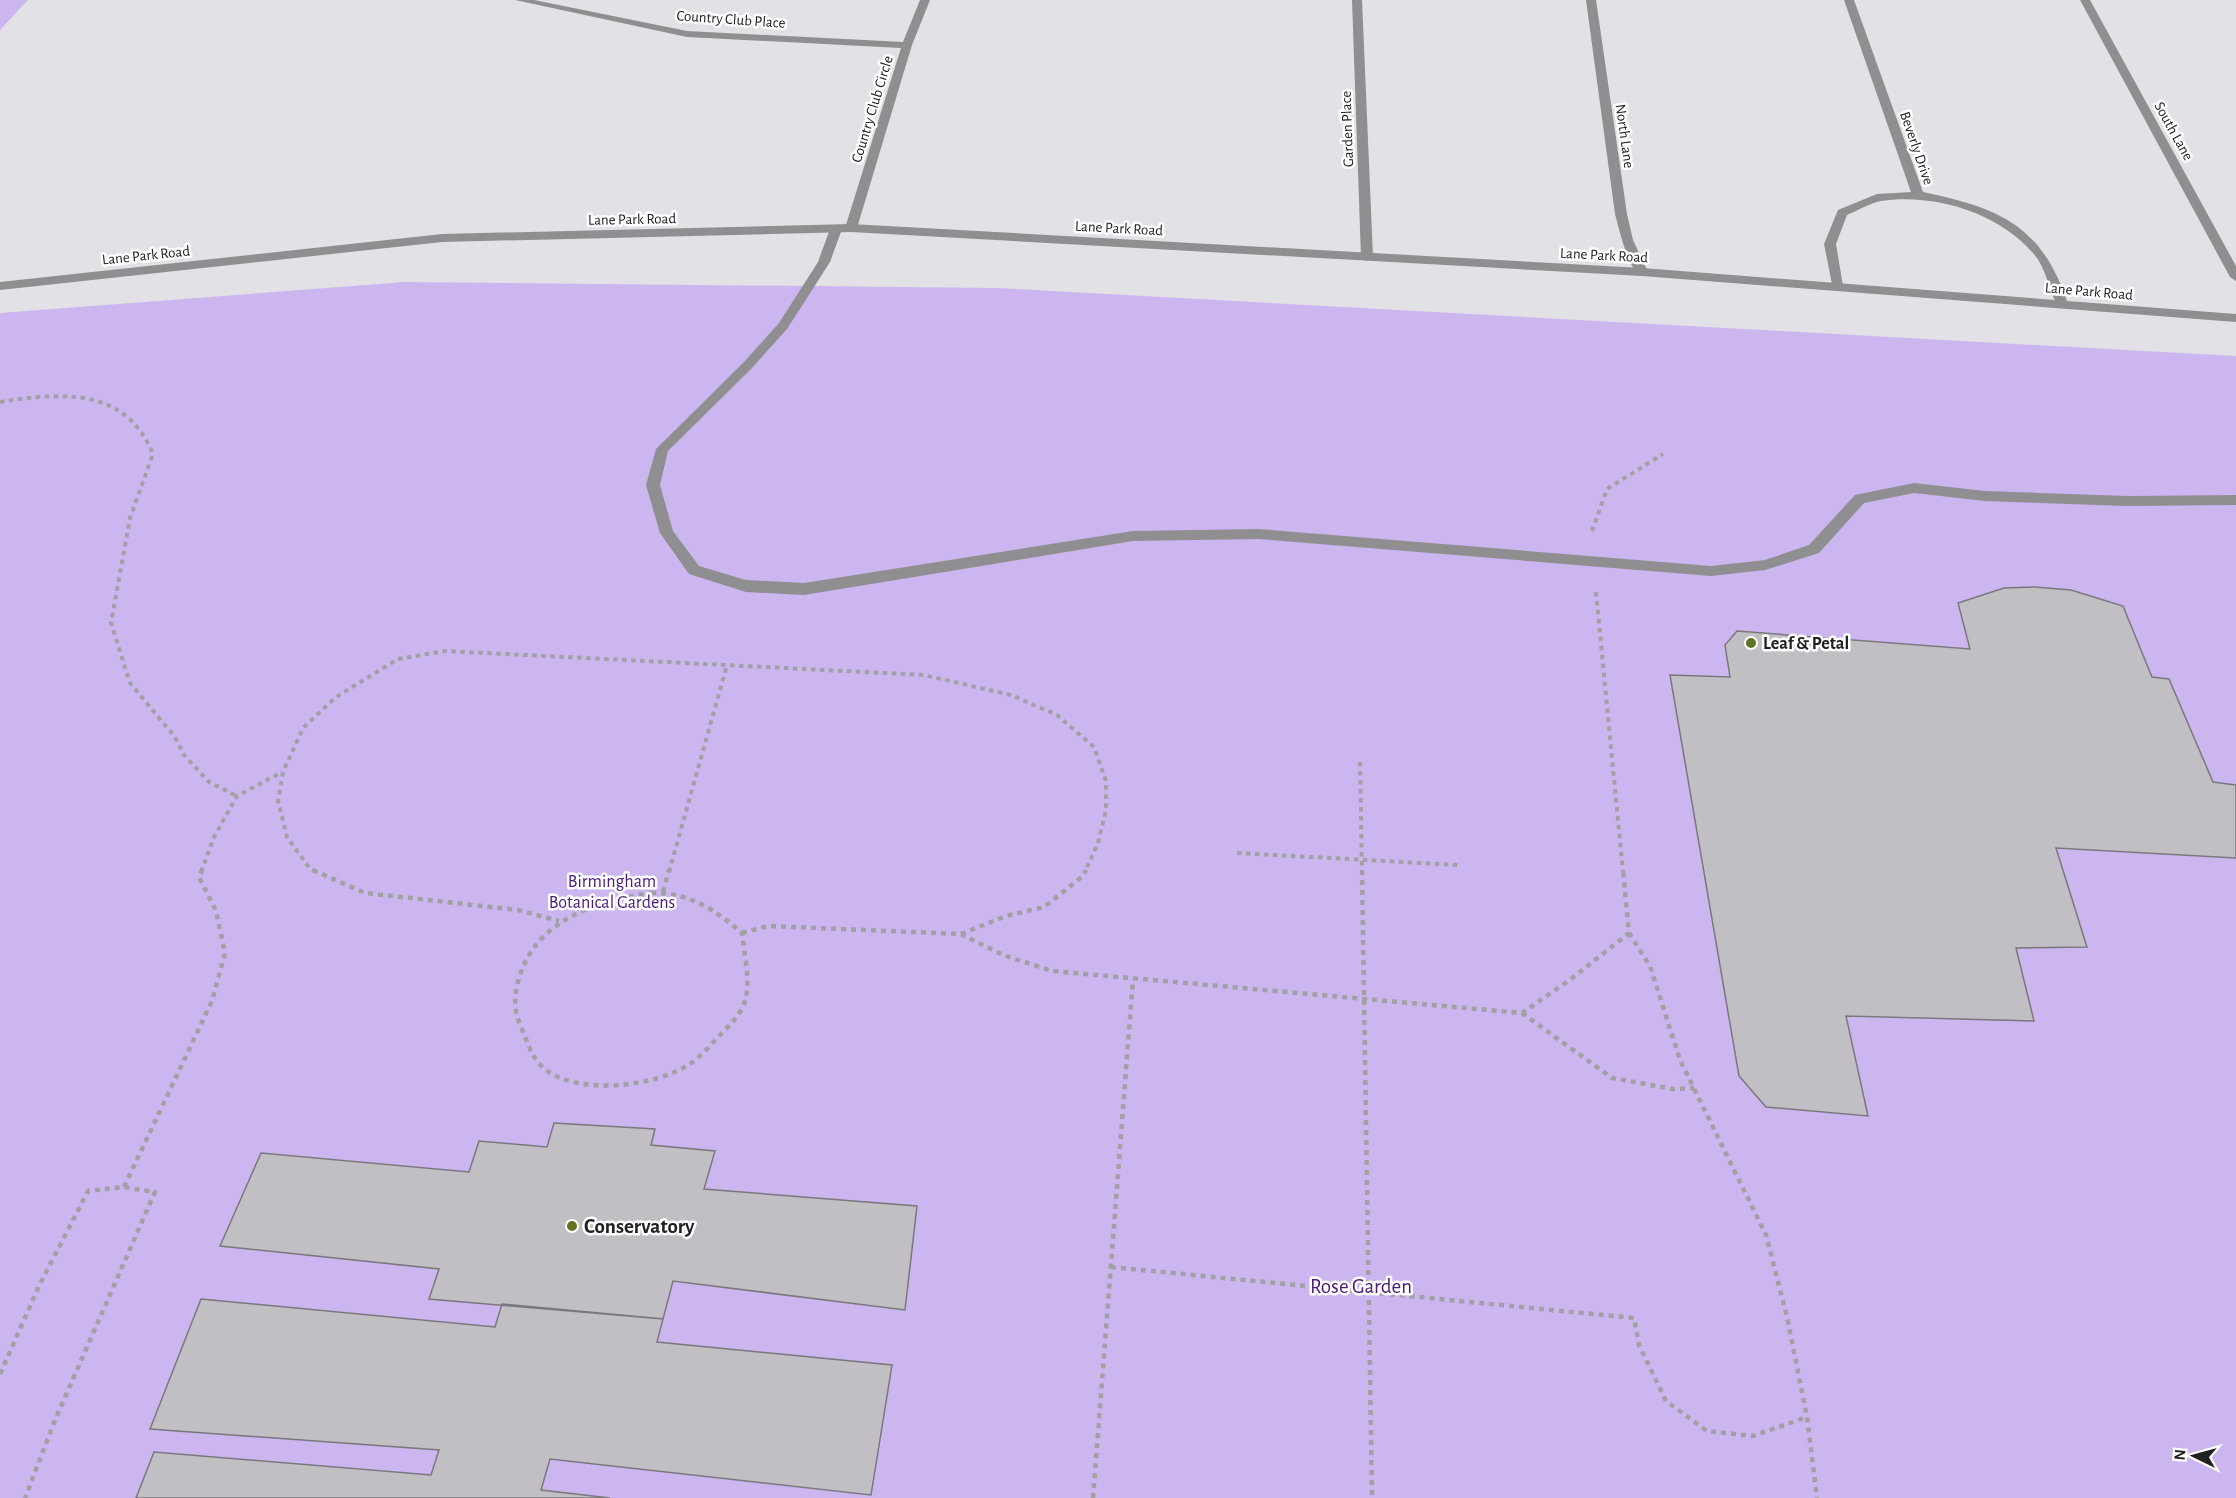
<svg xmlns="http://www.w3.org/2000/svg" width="2236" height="1498" font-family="'Alegreya Sans',sans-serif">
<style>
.green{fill:#ccb6f0}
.building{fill:#c1bfc4;stroke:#79787d;stroke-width:1.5}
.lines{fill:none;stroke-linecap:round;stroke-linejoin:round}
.path-far1{stroke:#a1a0a4;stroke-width:4;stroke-dasharray:4.5 4.5;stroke-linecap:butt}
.path{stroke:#a1a0a4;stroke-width:4.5;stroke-dasharray:5 5;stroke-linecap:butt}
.service{fill:#8f8e90;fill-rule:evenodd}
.minor{fill:#8f8e90;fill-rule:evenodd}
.tertiary{fill:#8f8e90;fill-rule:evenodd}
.poi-dot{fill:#607322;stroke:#fff;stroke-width:2}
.labels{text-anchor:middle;stroke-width:5;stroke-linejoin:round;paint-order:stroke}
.far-street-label{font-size:15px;fill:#212123;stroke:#fff}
.poi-label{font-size:18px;font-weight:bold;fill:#212123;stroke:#fff;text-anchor:start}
.park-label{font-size:18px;fill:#4b1a7b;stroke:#fff}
.near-poi-label{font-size:21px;font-weight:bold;fill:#212123;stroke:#fff;text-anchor:start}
.near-park-label{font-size:21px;fill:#4b1a7b;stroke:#fff}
</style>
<rect width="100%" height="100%" fill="#e2e1e6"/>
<path class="green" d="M0,0H28L0,30Z
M405,282L998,288L2236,356V1498H0V313Z"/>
<path class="building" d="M2035,587L2071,590L2123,606L2152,677L2169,679L2213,782L2236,785V858L2056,848L2087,947L2016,948L2034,1021L1846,1016L1868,1116L1766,1107L1739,1076L1670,675L1730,677L1725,645L1737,631L1970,649L1958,603L2004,588Z
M554,1123L655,1129L651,1145L715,1151L704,1189L917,1206L905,1310L673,1281L663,1319L429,1299L439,1269L220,1246L261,1153L469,1172L479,1141L547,1147Z
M201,1299L495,1327L502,1304L663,1319L657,1342L892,1365L871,1495L550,1459L541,1490L610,1498H136L154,1452L431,1475L439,1450L150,1429Z"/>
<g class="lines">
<path class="path-far1" d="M0,402C61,392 126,387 153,454L130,518L111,623L130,683L175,737L184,755L209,782L237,796
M1592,531L1607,489L1663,454
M1596,592L1623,872
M1360,762L1362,872
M1237,853L1459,865
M201,872L214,837L237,796L282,772
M316,872L310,869L287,837L278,801L283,772L303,728L336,697L398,659L446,651L924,675L1011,695L1057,715L1094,747L1106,781V810L1098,843L1085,872
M669,872L727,665"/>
<path class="path" d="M313,870L365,893L518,910L559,921
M1362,870L1372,1498
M663,892L669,870
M651,893C689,892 714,909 742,933C744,954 751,980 745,1001C741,1014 731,1024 721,1034C711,1044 701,1057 688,1065C655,1086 584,1095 549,1072C532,1061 529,1045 521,1027C513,1009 514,994 520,975C538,919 599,900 651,893Z
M742,933L768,926L961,934L1003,955L1052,971L1522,1013L1571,979L1629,933L1623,870
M1629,933L1650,966L1680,1060L1766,1235L1787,1317L1807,1417L1817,1498
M961,934L1006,916L1044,907L1083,876L1086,870
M1522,1013L1612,1078L1673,1089L1694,1088
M124,1187L212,1001L225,953L216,911L199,877L202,870
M1111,1267L1634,1318L1639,1345L1666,1401L1707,1431L1753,1436L1807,1417
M0,1374L39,1286L88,1191L124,1187L155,1192L55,1420L25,1498
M1093,1498L1133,979"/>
<path class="service" d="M2080,0H2090L2236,266V281L2230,277Z
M836,225L842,229L830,262L787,329L752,368L668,451L660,485L673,531L699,566L746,580L804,583L1133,531L1259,529L1711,566L1765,560L1809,545L1855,495L1914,483L1985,491L2127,496L2236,495V505L2127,506L1985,501L1914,493L1864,503L1819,553L1765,570L1711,576L1259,539L1133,541L804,595L746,592L689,574L660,533L646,485L656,449L744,362L779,323L818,262L830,229Z"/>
<path class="minor" d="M515,0H534L687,31L903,42L920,0H930L912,45L857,228L851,232L845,228L901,48L687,37Z
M1352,0H1362L1373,257L1367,261L1361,257Z
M1586,0H1596L1627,214L1633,240L1648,272L1642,276C1628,271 1619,228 1615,214Z
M1844,0H1854L1923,192C1999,208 2042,225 2068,304L2066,307H2058C2048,289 2047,269 2033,253C1998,212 1933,193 1881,201C1870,203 1857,211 1847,215L1836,244L1843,286L1841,289H1833L1824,244L1838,210L1877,194L1911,192Z"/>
<path class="tertiary" d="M851,224L1642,268L2236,314V322L1642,276L851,232L442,242L0,290V282L442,234Z"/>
</g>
<g class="poi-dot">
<circle cx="1751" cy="643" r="6"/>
<circle cx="572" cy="1226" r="6"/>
</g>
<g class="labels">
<g class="far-street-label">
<text transform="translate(731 19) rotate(4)" y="5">Country Club Place</text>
<text transform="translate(872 109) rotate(-73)" y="5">Country Club Circle</text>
<text transform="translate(1347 129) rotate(-92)" y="5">Garden Place</text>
<text transform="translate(2174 131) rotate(61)" y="5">South Lane</text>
<text transform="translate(1625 136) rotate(82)" y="5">North Lane</text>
<text transform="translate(1917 148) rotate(71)" y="5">Beverly Drive</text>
<text transform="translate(632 219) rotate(-1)" y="5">Lane Park Road</text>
<text transform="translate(1119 228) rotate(3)" y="5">Lane Park Road</text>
<text transform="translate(146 255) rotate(-6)" y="5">Lane Park Road</text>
<text transform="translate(1604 255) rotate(3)" y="5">Lane Park Road</text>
<text transform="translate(2089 291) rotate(5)" y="5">Lane Park Road</text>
</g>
<g class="poi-label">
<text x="1763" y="649">Leaf &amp; Petal</text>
</g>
<g class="park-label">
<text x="612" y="887">Birmingham<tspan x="612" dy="21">Botanical Gardens</tspan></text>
</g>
<g class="near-poi-label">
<text x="584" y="1233">Conservatory</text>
</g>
<g class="near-park-label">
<text x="1361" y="1293">Rose Garden</text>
</g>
</g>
<g transform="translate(2194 1456) rotate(275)" stroke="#ffffff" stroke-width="4.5" paint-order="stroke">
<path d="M0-4.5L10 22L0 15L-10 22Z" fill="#212123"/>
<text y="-9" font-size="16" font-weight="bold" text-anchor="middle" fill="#212123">N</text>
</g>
</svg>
